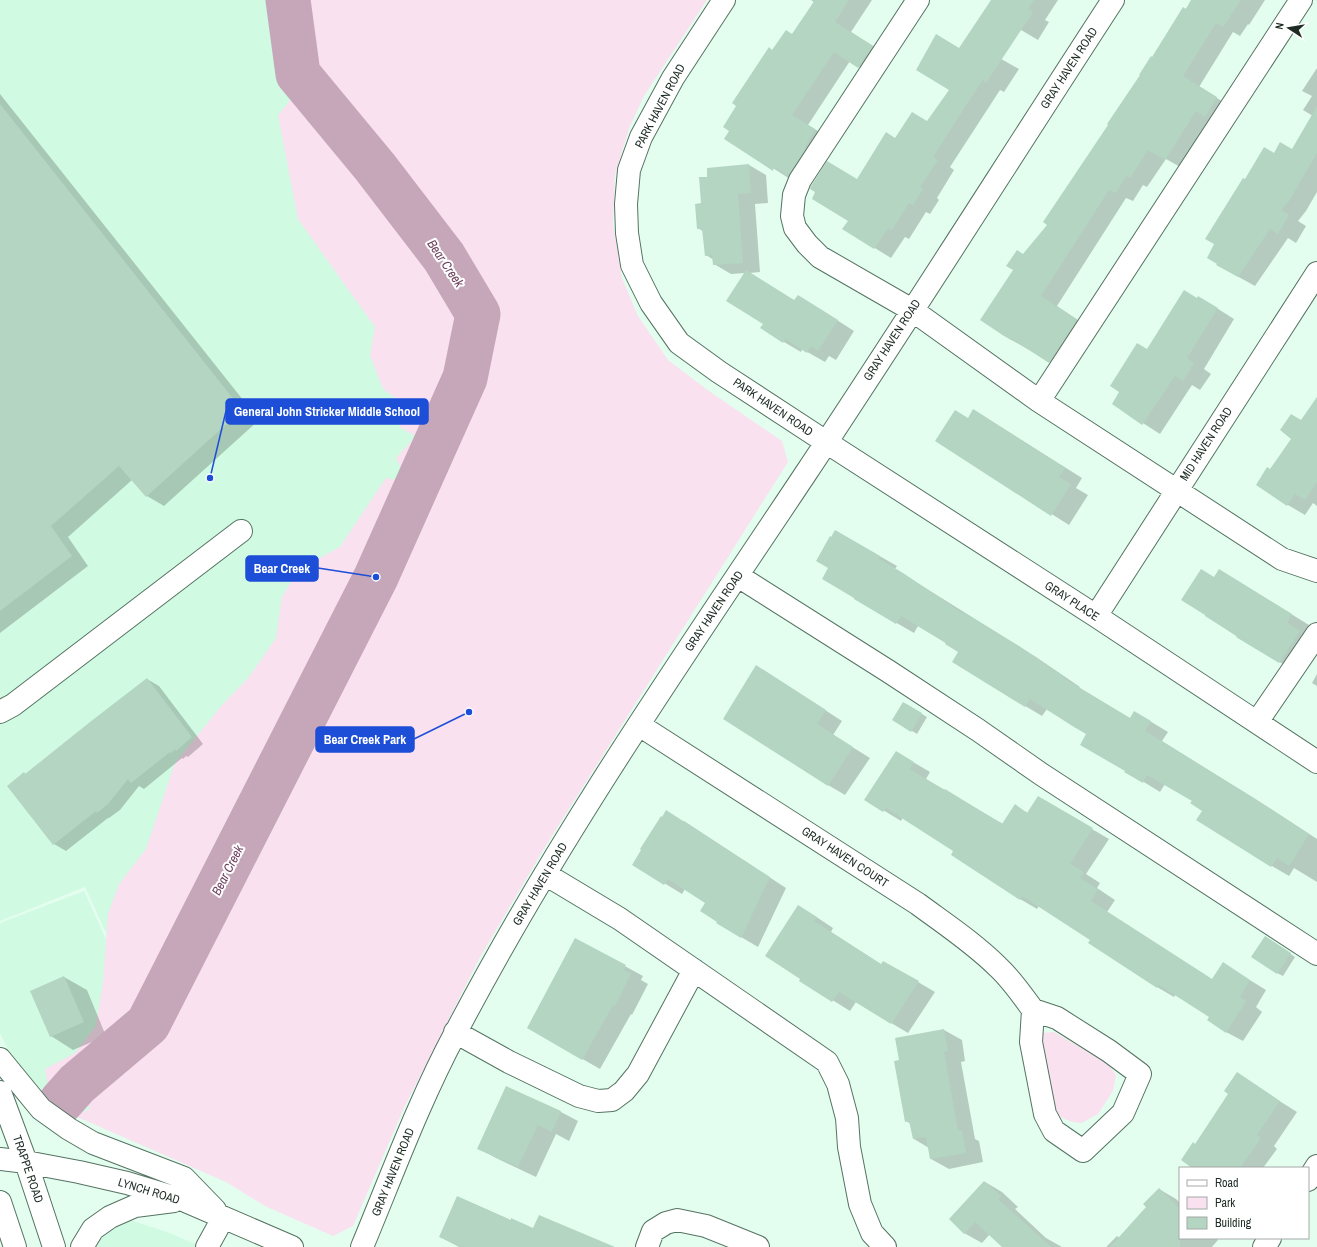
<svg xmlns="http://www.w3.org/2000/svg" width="1317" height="1247" font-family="'Archivo Narrow',sans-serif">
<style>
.built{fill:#d1fae3}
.green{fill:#f9e1ef}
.shadow{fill:#0003}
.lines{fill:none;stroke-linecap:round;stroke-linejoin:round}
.river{stroke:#c5a7b9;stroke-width:45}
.building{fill:#b4d5c2}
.minor-casing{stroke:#557362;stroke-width:24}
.minor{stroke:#fff;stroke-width:22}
.labels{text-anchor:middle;stroke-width:4;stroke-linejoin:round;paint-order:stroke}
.street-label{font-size:12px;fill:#1e2b24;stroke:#fff}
.water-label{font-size:13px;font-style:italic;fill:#6f425f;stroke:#fff}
.leader{fill:none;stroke:#1d4ed8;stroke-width:1.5}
.callout-dot{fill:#1d4ed8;stroke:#fff;stroke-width:1.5}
.callout{fill:#1d4ed8;stroke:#1d4ed8;stroke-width:1.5}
.callout-label{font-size:13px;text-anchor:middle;font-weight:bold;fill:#fff}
</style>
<rect width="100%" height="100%" fill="#e3feef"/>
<path class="built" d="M0,0H288L298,74L375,167L465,378L376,577L148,1024L85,887L0,921Z
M84,891L144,1022L154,1078L75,1116L46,1105L24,1082L0,1033V923Z
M127,1219L167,1232L202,1247H88L90,1242Z"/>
<path class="green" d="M288,0H707L644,96L630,126L615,174L613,224L622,278L638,316L668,360L709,391L782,441L788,462L545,847L479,959L404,1108L353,1226L333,1236L265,1206L226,1182L75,1116L91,1108L48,1086L45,1069L75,1053L96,1026L103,982L108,914L119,884L146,849L175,763L222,705L249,677L276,638L282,597L299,569L340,547L386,478L417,484L424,469L400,466L396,458L416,436L401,428L391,410L405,405L383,389L370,355L375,327L298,219L278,115L305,82L298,74Z
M1054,1032L1108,1064L1116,1075L1113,1091L1098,1114L1082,1123L1072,1122L1058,1116L1052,1108L1039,1041L1042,1033Z"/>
<path class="shadow" d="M811,0H872L851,32L889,56L876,77L850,61L808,125L831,139L790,179L726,138L773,51L792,35L814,2Z
M992,0H1058L1045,20L1049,22L1038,40L1021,30Z
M1192,0H1265L1249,25L1248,24L1240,36L1233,32L1199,87L1233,108L1182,168L1166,159L1147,187L1143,185L1133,201L1126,198L1057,306L1093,330L1066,371L1001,334L1023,255L1048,225L1152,58Z
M966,39L1019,69L1004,92L1000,90L950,167L954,170L937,198L939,200L930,214L926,212L909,239L905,237L891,258L844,229L850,221L857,180L895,139L928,122L950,89L959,49Z
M1317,68V192L1306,211L1298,221L1306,226L1296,243L1288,238L1255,286L1235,275L1245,180L1274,154L1293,150L1313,116L1303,110L1312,96L1302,91Z
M0,94L259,420L164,506L147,496L132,480L68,537L88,566L0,633Z
M749,165L766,175L768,203L755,204L760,272L750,273L795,301L815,306L854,331L836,360L829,356L825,362L802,349L801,352L784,342L764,324L745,273L731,274L714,264V260L706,255L704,232L698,228L702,204L708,178Z
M1215,307L1234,319L1204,369L1211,374L1200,390L1192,385L1160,434L1113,404L1148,350Z
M974,410L1082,478L1076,488L1088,495L1069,525L936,441L968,419Z
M1317,429V506L1313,503L1305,515L1288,505L1270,470Z
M836,531L897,566L895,569L1036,657L1080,687L1079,688L1131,719L1135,712L1168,732L1162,741L1271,809L1317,839V882L1294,868L1289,876L1272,866L1198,820L1204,810L1193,800L1165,784L1160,792L1126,771L1087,734L1047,709L1042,716L985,682L959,651L918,626L914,633L855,599L829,568L832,538Z
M1214,578L1236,580L1309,625L1303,634L1316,642L1297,672L1253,647L1206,616Z
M1317,674V686L1312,683Z
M774,677L842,721L833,735L870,758L845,795L828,785Z
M147,679L159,686L203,744L188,757L186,756L183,759L182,758L144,789L139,786L120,810L109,818H108L66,851L54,844L9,786L24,773L26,774Z
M904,703L927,717L917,734L894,720Z
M913,762L930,772L926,779L1003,824L1015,806L1028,813L1039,798L1109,839L1086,874L1100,883L1097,888L1115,900L1107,912L1213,980L1224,964L1266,990L1256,1007L1262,1012L1243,1041L1226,1032L1211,1016L1176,994L1174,997L1157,987L1091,939L1039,906L1037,909L1020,899L955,851L903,817L901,821L865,799Z
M684,821L786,888L758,947L741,937L706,903L685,889L682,894L633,864Z
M815,916L833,928L831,932L882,965L884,962L935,992L908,1033L856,1002L850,1011L800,980Z
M575,939L643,976L641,980L648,984L632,1015L631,1014L600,1069L528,1028Z
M1270,940L1295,957L1283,976L1277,973Z
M64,977L87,990L106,1036L73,1050L51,1036Z
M944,1030L962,1040L965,1061L961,1062L975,1139L979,1141L983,1162L949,1169L931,1159L929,1148L914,1139L911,1124L906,1121L900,1061Z
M1237,1074L1297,1112L1274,1146L1277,1149L1263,1168H1194L1196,1145L1229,1093Z
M506,1087L561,1112L578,1121L569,1141L556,1134L536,1177L496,1158L478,1148Z
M985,1182L1002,1192L1018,1207L1015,1209L1046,1238L1062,1247H1004L990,1234L982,1243L964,1233Z
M1159,1189L1176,1199L1180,1203V1238H1216L1218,1240L1212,1247H1106L1117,1236L1120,1238L1147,1207Z
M511,1221L534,1229L608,1247H459L440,1237Z"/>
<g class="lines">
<path class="river" d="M61,1102L77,1084L148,1024L376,577L465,378L478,314L444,257L375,167L298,74L288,0"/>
</g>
<path class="building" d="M815,0H849L835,22L873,46L858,68L834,52L792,115L815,129L805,147L806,148L788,176L774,167L773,171L724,139L729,131L723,127L736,106L732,103L769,47L772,50L786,30L792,34Z
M991,0H1034L1028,9L1033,12L986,83L983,80L968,102L933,157L938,160L920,187L923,189L913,205L909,203L892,230L888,228L874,249L842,229L848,221L812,199L815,192L810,189L811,186L827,161L857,179L886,132L895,138L912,112L927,121L949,90L916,70L936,34L959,48Z
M1191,0H1241L1223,27L1216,23L1183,76L1217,97L1205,117L1196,111L1165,160L1148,150L1130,178L1126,176L1116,193L1109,190L1041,296L1077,320L1049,363L1012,339L1011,340L1001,334L980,320L1013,270L1006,266L1017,250L1023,254L1047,225L1043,222L1108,125L1107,124L1140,75H1139L1151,56L1152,57L1183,7L1186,9Z
M0,104L242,410L146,497L119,466L51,526L72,556L0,611Z
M1317,106V153L1289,201L1281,210L1289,215L1278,234L1270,229L1238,277L1216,265L1217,264L1207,258L1214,244L1205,239L1243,178L1245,179L1264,147L1274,153L1280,142L1292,149Z
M749,164L751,193L738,194L743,263L713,265L712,255L705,256L702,229H697L695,204L701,203L699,177H707V168Z
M746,270L794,300L798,295L838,320L818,351L811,346L807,353L785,339L783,343L760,328L763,324L726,301Z
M1184,290L1197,298L1198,296L1218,308L1187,358L1194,363L1183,381L1175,376L1142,425L1112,404L1119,392L1110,386L1137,343L1147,349Z
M1317,397V482L1305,500L1295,494L1287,506L1256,485L1267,467L1270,469L1291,439L1280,430L1291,414L1301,420Z
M973,409L1065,468L1059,477L1071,484L1051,516L935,441L955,410L968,418Z
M835,530L880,556L878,558L903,573L964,614L965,613L1019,646L1063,676L1062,677L1130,718L1134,711L1151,721L1145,731L1254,798L1309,834L1289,866L1277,858L1271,867L1196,820L1202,811L1190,803L1192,801L1147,775L1143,783L1124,772L1125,771L1080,745L1086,734L1074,727L1030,699L1025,707L952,662L958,652L945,644L946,643L901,616L896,624L854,599V598L822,579L828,568L816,561L830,536L831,537Z
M1201,569L1214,577L1219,569L1292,614L1287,623L1300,631L1279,663L1236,637L1237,636L1205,616V615L1181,600Z
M756,665L826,710L817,724L853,747L828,786L723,719Z
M147,678L192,737L176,751L175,749L171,753L170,752L131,783L128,779L108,804L97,813L96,811L53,845L7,786L24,772L25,774L90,722Z
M903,702L922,713L911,732L892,720Z
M896,751L914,762L910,769L944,790L945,789L1002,824L1015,804L1027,813L1038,796L1093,828L1070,864L1084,872L1080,878L1098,889L1091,901L1212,979L1223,962L1250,980L1240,997L1246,1001L1226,1033L1207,1020L1209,1017L1159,985L1157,988L1088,943L1090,940L1022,896L1020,900L951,855L953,851L886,808L883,812L864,800Z
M666,810L770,877L741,938L716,923L717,922L700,911L705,903L668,879L664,885L632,865L641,850L640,849L661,816L662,817Z
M798,905L817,917L814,921L881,964L883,961L919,981L891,1024L839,992L832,1002L799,981L800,979L765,956Z
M1265,936L1291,953L1277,974L1251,957Z
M575,938L626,965L623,970L631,973L615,1006L613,1005L582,1060L527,1028Z
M64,976L84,1022L50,1037L30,991Z
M944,1029L948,1051L944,1052L958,1131L962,1130L966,1153L930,1159L926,1137L913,1139L909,1121L905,1122L894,1061L899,1060L895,1038Z
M1237,1072L1280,1101L1257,1135L1261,1138L1240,1168H1192L1181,1160L1193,1142L1195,1144L1228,1094L1224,1091Z
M506,1086L561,1111L552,1132L538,1125L518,1167L477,1149Z
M984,1181L1001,1196L998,1199L1051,1247H1002L975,1222L964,1234L949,1219Z
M1159,1188L1180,1209V1247H1110L1146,1207L1143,1204Z
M457,1196L511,1220V1218L533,1228L539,1215L615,1247H462L439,1237Z"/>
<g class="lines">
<g class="minor-casing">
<path id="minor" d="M724,0L673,78L641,137L629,170L626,204L627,233L632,265L651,303L679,343L719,372L826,442L1096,616L1317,762
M918,0L800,180L794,195L792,216L795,228L807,244L820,257L912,310L1039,401L1282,559L1317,571
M1039,401L1301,0
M738,576L888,671L978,730L1041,774L1317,954
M1096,616L1317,273
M0,712L13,705L241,531
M1257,722L1317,634
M639,725L918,904C945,924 974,943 998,967C1012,980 1022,995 1033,1010
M545,874L620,919L827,1062L838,1084L847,1118L849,1147L860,1204L872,1233L885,1247
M1033,1010L1057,1018L1109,1051L1140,1074L1123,1113L1083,1151L1054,1131L1045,1114L1031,1042Z
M455,1032L509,1062L579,1096L598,1101L612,1100L624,1091L638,1074L694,970
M0,1059L41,1109L69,1129L93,1143L184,1178L215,1210
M0,1092L26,1162L54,1247
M0,1159L26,1162L79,1172L127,1183L183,1200L292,1247
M1308,1180L1317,1166
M0,1202L15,1247
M82,1247L93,1229L110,1217L135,1206L174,1201
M207,1247L223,1218
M362,1247C392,1175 419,1101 456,1032C558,837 684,656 806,473C910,317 1010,158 1113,0
M647,1247L653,1231L666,1223L677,1220L706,1226L758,1247
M1264,1247L1270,1238"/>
</g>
<use href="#minor" class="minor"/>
</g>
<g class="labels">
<g class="street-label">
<text transform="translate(1069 68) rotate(-57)" y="4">GRAY HAVEN ROAD</text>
<text transform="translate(660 106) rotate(-62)" y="4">PARK HAVEN ROAD</text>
<text transform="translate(892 340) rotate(-57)" y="4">GRAY HAVEN ROAD</text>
<text transform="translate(773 407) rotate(34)" y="4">PARK HAVEN ROAD</text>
<text transform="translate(1206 444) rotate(-57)" y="4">MID HAVEN ROAD</text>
<text transform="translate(1072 601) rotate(33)" y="4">GRAY PLACE</text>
<text transform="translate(714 611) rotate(-56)" y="4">GRAY HAVEN ROAD</text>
<text transform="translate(845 857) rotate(33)" y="4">GRAY HAVEN COURT</text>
<text transform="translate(540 884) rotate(-59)" y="4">GRAY HAVEN ROAD</text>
<text transform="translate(28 1169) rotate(71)" y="4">TRAPPE ROAD</text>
<text transform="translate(393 1172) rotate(-68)" y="4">GRAY HAVEN ROAD</text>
<text transform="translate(149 1191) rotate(17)" y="4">LYNCH ROAD</text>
</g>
<g class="water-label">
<text transform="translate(446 263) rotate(56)" y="5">Bear Creek</text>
<text transform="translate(227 870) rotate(-63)" y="5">Bear Creek</text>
</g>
</g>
<path class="leader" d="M210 478L226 411M376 577L318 568M469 712L414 739"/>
<g class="callout-dot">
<circle cx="210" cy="478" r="4"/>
<circle cx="376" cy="577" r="4"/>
<circle cx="469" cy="712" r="4"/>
</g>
<g class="callout">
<rect x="226" y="399" width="202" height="25" rx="4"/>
<rect x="246" y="556" width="72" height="25" rx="4"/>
<rect x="316" y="727" width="98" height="25" rx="4"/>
</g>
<g class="callout-label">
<text x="327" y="416">General John Stricker Middle School</text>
<text x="282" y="573">Bear Creek</text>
<text x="365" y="744">Bear Creek Park</text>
</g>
<rect x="1179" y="1167" width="130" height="72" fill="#ffffff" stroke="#a5aaa7"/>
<rect x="1187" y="1180" width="20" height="6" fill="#ffffff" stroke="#a5aaa7"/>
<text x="1215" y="1187" font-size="12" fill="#1e2b24">Road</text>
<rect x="1187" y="1197" width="20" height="12" fill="#f9e1ef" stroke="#a5aaa7"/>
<text x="1215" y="1207" font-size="12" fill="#1e2b24">Park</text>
<rect x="1187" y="1217" width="20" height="12" fill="#b4d5c2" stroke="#a5aaa7"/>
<text x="1215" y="1227" font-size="12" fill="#1e2b24">Building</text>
<g transform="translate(1289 28) rotate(282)" stroke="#ffffff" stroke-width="3" paint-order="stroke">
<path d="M0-3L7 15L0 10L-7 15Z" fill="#1e2b24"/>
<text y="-6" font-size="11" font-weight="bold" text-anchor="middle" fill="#1e2b24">N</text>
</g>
</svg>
